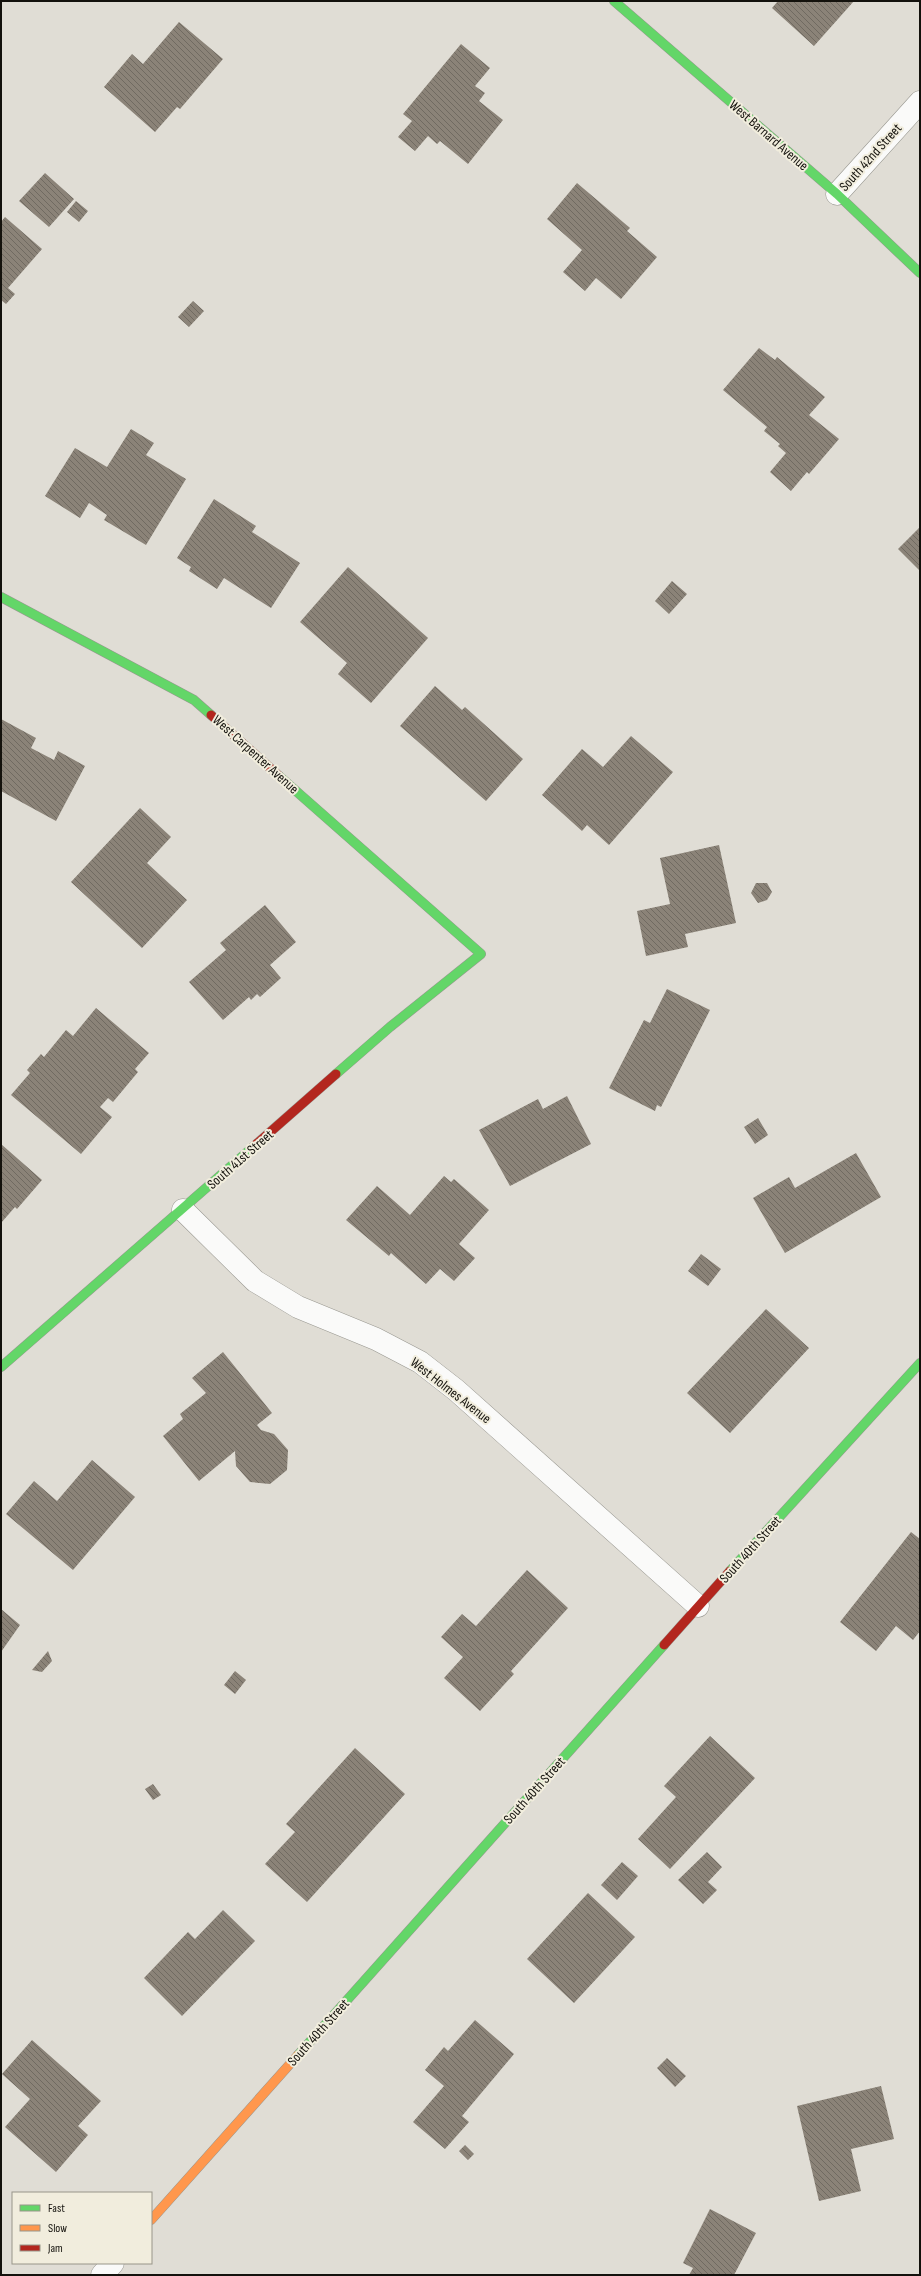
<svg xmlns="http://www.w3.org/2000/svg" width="921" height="2276" font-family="'Sofia Sans Condensed',sans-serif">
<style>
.building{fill:url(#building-back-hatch)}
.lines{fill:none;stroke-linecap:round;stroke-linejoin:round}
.street-casing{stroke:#989790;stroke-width:23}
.fast-casing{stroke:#989790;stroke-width:10}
.slow-casing{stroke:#989790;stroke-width:10}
.jam-casing{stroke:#989790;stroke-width:10}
.street{stroke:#fafaf9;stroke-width:22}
.fast{stroke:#63d668;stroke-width:9}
.slow{stroke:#ff974d;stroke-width:9}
.jam{stroke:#b3261e;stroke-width:9}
.labels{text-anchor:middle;stroke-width:4;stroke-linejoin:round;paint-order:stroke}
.street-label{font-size:14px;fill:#13110c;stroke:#f1eddd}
</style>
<defs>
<pattern id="building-back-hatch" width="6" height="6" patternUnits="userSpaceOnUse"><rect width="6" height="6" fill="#8b8378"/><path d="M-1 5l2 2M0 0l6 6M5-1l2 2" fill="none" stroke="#706a61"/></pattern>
</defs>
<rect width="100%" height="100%" fill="#e0ddd5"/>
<path class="building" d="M778,1H854L814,46L772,8Z
M179,22L223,59L180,109L177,107L155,132L104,87L132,54L143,64Z
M461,44L490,68L475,86L485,93L479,101L503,120L468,164L440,141L437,144L428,136L415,151L398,137L412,121L403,114Z
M45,173L74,199L49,227L19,201Z
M577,183L630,228L627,231L657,257L621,299L596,278L585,291L563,272L582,250L547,219Z
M76,201L88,211L79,222L67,212Z
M5,217L42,249L8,288L15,294L6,304L1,300V222Z
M193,301L204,311L189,327L178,317Z
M759,348L775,360L777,357L825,397L809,415L839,439L809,474L807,472L791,491L770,472L786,453L778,446L780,444L764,431L767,427L723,390Z
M131,429L154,443L146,455L186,479L146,545L104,520L107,515L89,503L80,518L45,496L75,448L107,467Z
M214,499L256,526L252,532L300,563L271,608L224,578L217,589L189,571L191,567L177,558Z
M920,527V571L898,549Z
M348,567L428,638L371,703L338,674L347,663L300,622Z
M672,581L687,594L669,614L655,601Z
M435,686L462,710L465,707L523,759L486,801L400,726Z
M1,719L36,738L31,748L54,760L58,751L85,766L56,821L1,791Z
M631,736L673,772L609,845L587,825L582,831L542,795L582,749L603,767Z
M140,808L171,837L147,863L187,900L142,948L71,882Z
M719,845L736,923L685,934L688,947L646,956L637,911L670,904L660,858Z
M756,883H767L772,892L767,900L758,903L751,893Z
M265,905L296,942L270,965L281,978L260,997L257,994L251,1000L249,997L223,1020L189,982L226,950L220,943Z
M667,989L710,1010L661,1107L657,1105L655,1111L609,1088L644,1020L650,1023Z
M96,1008L149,1053L135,1069L138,1072L113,1102L108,1098L100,1107L112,1117L81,1154L11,1095L30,1073L27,1070L41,1054L44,1057L66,1030L73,1036Z
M567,1096L591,1144L510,1186L479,1130L538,1099L543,1109Z
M758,1118L768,1135L755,1144L744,1127Z
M1,1144L42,1180L17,1209L15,1207L1,1223Z
M856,1153L881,1197L785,1253L753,1198L789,1177L795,1188Z
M444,1176L451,1182L454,1179L489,1210L459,1244L475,1258L454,1281L440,1269L426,1284L391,1253L389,1256L346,1220L377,1186L410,1215Z
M701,1254L721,1269L708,1286L688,1271Z
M766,1309L809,1348L730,1433L687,1393Z
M223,1352L272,1413L257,1425L261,1430L274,1434L288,1450L287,1470L270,1484L250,1482L236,1466L235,1451L199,1481L163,1436L183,1419L180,1414L206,1393L192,1378Z
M92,1460L135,1497L73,1570L6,1514L34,1481L57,1501Z
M911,1532L920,1539V1631L913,1640L896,1626L876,1651L840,1622Z
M527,1570L568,1608L511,1671L514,1674L480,1711L444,1678L463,1657L441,1637L462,1614L476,1626Z
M1,1609L20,1625L1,1652Z
M48,1651L52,1661L42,1672L32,1670Z
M235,1671L246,1680L235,1694L224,1685Z
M710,1736L755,1778L670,1869L638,1839L676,1797L664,1786Z
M355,1748L405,1794L307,1902L265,1864L295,1832L286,1824Z
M153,1784L161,1795L153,1800L145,1789Z
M707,1852L722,1867L708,1882L717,1890L703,1904L678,1880Z
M622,1862L638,1876L617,1900L601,1885Z
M588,1893L635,1937L574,2003L527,1959Z
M223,1910L255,1941L182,2016L144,1978L188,1932L195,1939Z
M475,2020L514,2054L462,2116L469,2122L445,2149L413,2122L444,2086L425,2070L444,2047L448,2051Z
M32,2040L101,2101L78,2126L88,2135L56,2172L5,2127L30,2099L2,2074Z
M667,2058L686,2076L675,2087L657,2068Z
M881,2086L894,2139L851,2149L861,2191L819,2201L797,2106Z
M465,2145L474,2154L468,2160L459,2151Z
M710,2209L756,2233L734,2275H689L693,2268L683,2263Z"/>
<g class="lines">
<g class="street-casing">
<path id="street" d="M837,194L920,102
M183,1210L255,1281L298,1307L376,1339L420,1362L456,1390L698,1606
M102,2275L113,2263"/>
</g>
<g class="fast-casing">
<path id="fast" d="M614,1L837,194L920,273
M1,597L194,700L211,715
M279,776L481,954L390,1027L336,1074
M1,1367L253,1147
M730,1571L920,1363
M298,2055L664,1645"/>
</g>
<g class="slow-casing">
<path id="slow" d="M151,2220L298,2055"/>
</g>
<g class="jam-casing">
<path id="jam" d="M211,715L279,776
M253,1147L336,1074
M664,1645L730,1571"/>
</g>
<use href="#street" class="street"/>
<use href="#fast" class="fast"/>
<use href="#slow" class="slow"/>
<use href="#jam" class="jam"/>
</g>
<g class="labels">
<g class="street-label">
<text transform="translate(769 135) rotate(41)" y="5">West Barnard Avenue</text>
<text transform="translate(870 157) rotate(-48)" y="5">South 42nd Street</text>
<text transform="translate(256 754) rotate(42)" y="5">West Carpenter Avenue</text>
<text transform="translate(240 1159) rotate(-41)" y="5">South 41st Street</text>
<text transform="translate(451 1390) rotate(38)" y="5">West Holmes Avenue</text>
<text transform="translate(750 1549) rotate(-48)" y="5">South 40th Street</text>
<text transform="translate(534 1790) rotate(-48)" y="5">South 40th Street</text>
<text transform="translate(318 2032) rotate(-48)" y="5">South 40th Street</text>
</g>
</g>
<rect width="921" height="2276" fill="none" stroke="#13110c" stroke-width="4"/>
<rect x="12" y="2192" width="140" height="72" fill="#f1eddd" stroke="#989589"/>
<rect x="20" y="2205" width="20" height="6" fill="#63d668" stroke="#989589"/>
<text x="48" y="2212" font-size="12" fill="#13110c">Fast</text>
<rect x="20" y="2225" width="20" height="6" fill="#ff974d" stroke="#989589"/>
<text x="48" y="2232" font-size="12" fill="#13110c">Slow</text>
<rect x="20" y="2245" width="20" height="6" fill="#b3261e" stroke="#989589"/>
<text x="48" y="2252" font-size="12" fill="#13110c">Jam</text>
</svg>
